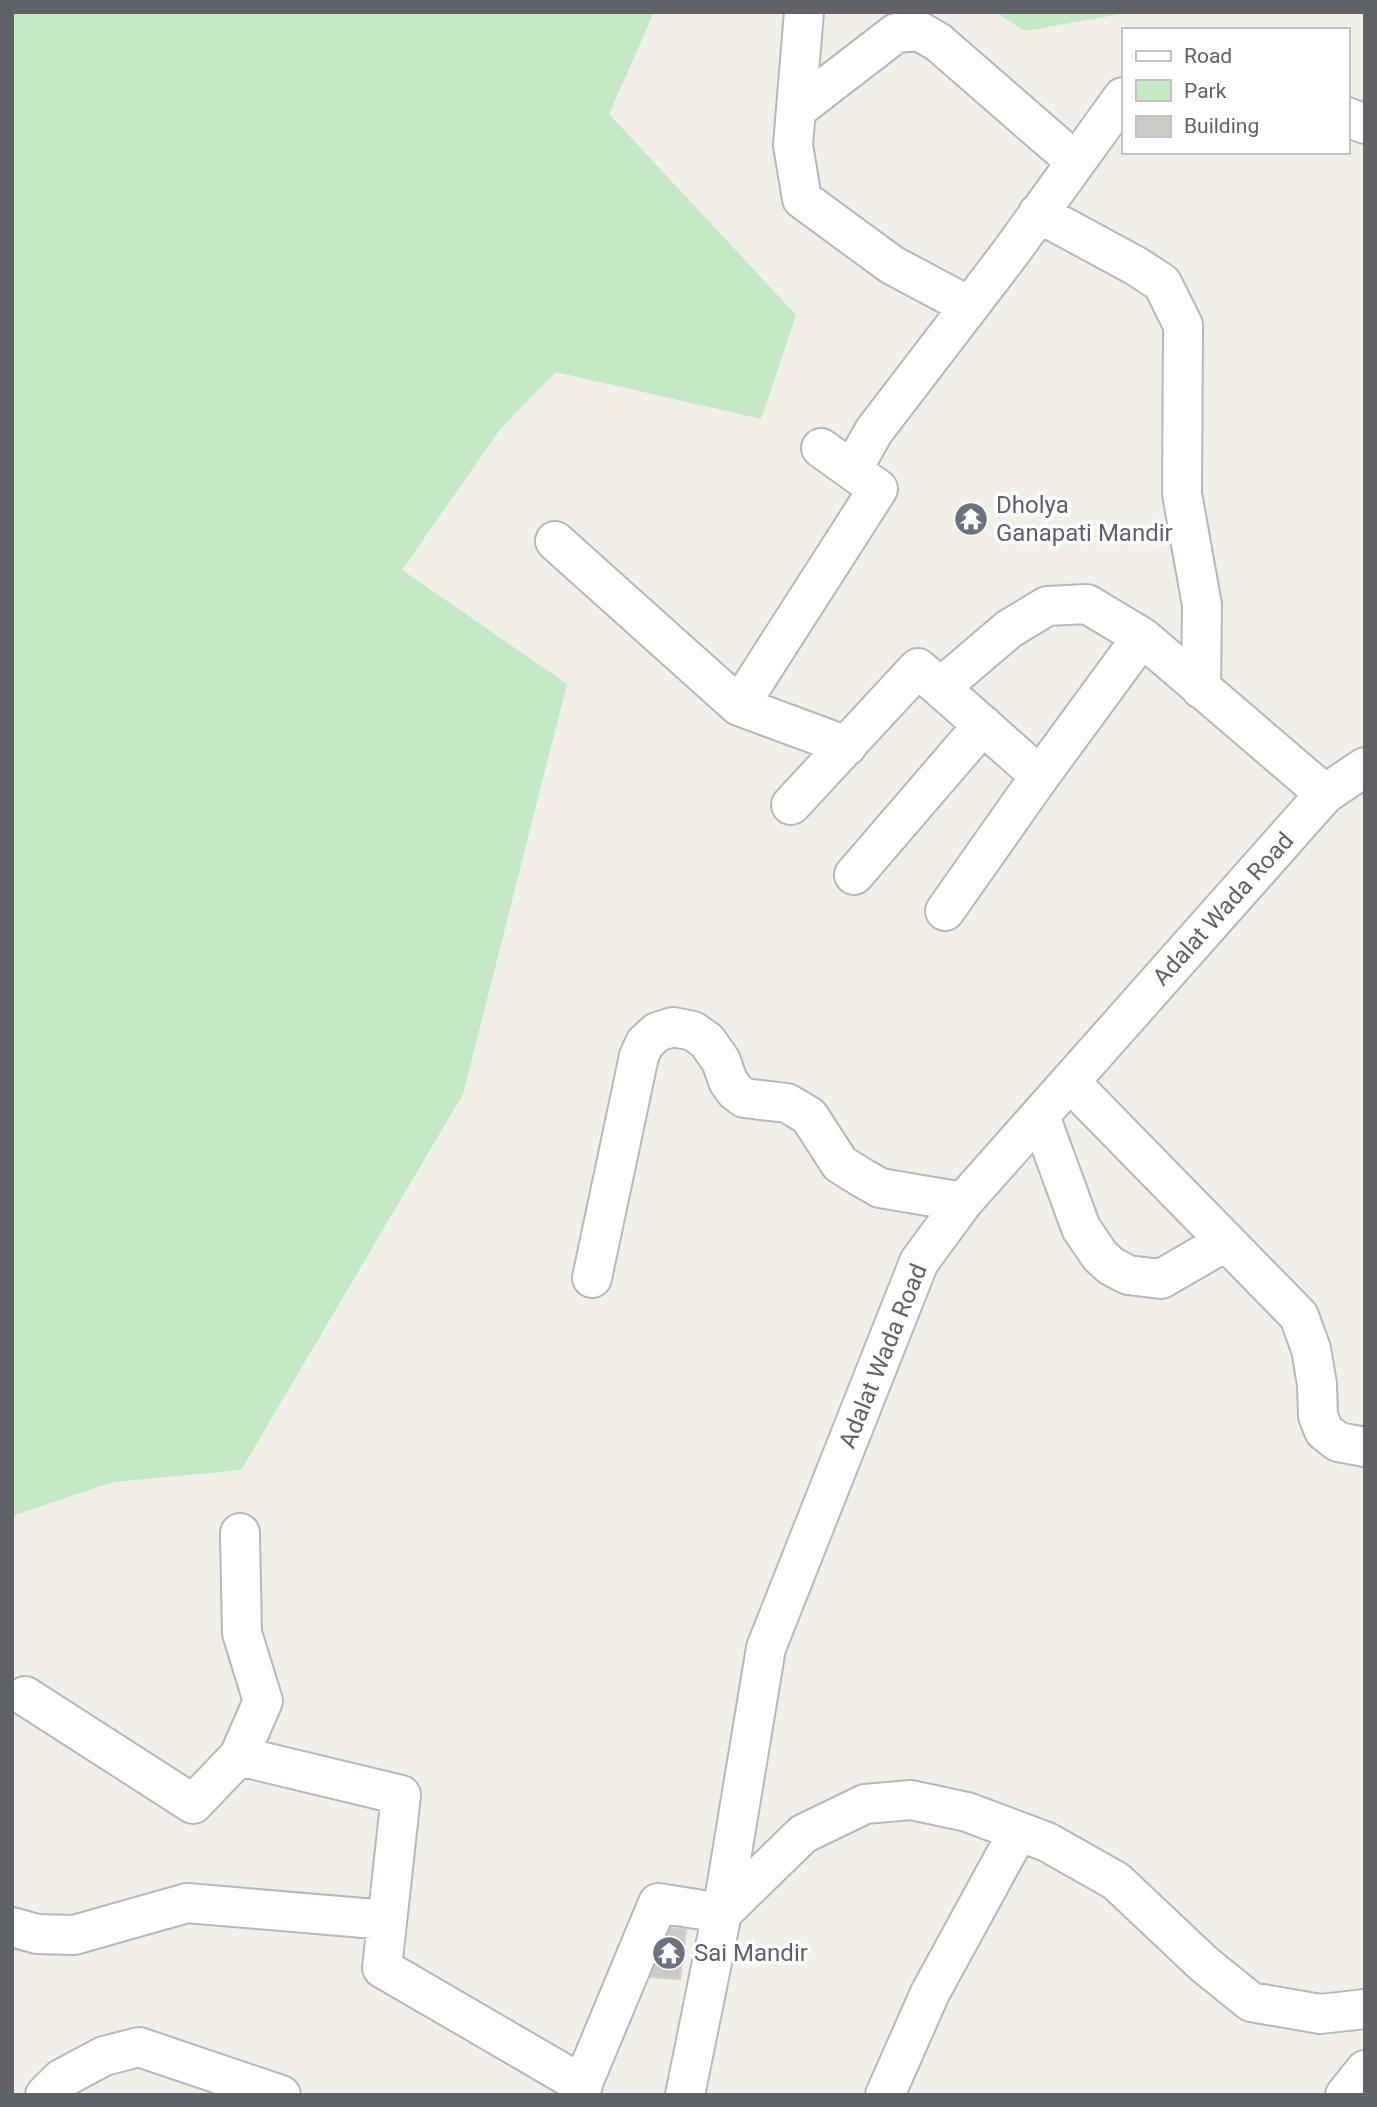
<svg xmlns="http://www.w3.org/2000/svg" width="1377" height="2107" font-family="Roboto,sans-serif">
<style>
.green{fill:#c5e8c5}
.building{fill:#cccac5;stroke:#d6d1c6;stroke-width:2}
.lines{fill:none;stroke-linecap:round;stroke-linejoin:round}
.street-casing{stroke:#b5b8bc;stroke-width:42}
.secondary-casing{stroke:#b6babf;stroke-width:42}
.street{stroke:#fff;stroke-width:38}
.secondary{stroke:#fff;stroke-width:38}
.labels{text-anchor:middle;stroke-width:7;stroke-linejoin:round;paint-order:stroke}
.worship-label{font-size:24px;fill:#5b616d;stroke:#fff;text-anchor:start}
.street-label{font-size:24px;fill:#5f6368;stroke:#fff}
</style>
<rect width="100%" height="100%" fill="#f1efe8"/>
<path class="green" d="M12,12H654L609,114L796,315L761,419L556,372L501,428L402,570L567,684L463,1094L241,1470L113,1482L12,1516Z
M995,12H1132L1025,31Z"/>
<path class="building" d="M659,1928L686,1929L680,1979L650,1977Z"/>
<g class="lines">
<g class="street-casing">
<path id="street" d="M804,12L793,145L802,199L892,265L969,306
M796,110L896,33L919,31L938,42L1076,162
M1347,117L1365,124
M1038,213L1136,266L1162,283L1183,325L1182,494L1202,605L1201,689
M852,470L874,431L1011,252L1123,97
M555,541L739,706L847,746
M941,687L1009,629L1047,606L1087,604L1142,637L1325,794
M739,706L878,489L821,448
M791,805L918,668L1040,776L1142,637
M854,875L983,725
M945,911L1040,776
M1070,1082L1299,1316L1311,1349L1317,1384L1318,1416L1324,1431L1338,1442L1365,1447
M1040,1116L1081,1228L1100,1256L1111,1266L1128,1275L1161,1279L1225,1242
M592,1278L639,1056L645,1043L657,1032L673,1027L693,1031L707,1041L721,1061L728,1081L735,1091L744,1098L787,1103L809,1116L840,1164L861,1177L880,1188L963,1202
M25,1696L193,1804L239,1756L401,1795L382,1968L583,2085
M239,1756L263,1701L242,1633L240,1533
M12,1927L37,1934L74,1935L187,1903L387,1920
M45,2095L61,2079L104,2056L139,2047L281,2095
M578,2095L658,1903L722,1913L803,1834L865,1804L911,1800L967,1812L1047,1842L1116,1881L1204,1964L1251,2002L1320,2014L1365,2009
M885,2095L930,1993L1018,1832
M1345,2095L1365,2070"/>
</g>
<g class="secondary-casing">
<path id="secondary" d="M685,2095L722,1913L766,1648L919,1262L963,1202L1325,794L1365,767"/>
</g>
<use href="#street" class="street"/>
<use href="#secondary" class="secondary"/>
</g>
<defs>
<g id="temple-disc" transform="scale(1.75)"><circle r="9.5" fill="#6b7280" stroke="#fff"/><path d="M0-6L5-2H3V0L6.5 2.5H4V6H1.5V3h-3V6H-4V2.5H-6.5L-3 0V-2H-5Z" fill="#fff"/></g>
</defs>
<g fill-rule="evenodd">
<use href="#temple-disc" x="971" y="519"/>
<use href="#temple-disc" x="669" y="1953"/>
</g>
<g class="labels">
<g class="worship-label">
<text x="996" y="513">Dholya<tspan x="996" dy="28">Ganapati Mandir</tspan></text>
<text x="694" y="1961">Sai Mandir</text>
</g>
<g class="street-label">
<text transform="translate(1223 909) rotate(-48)" y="8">Adalat Wada Road</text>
<text transform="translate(883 1356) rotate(-68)" y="8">Adalat Wada Road</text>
</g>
</g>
<rect width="1377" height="2107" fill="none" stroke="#5f6368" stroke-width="28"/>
<rect x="1122" y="28" width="228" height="126" fill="#ffffff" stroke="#bfc1c3" stroke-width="2"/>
<rect x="1136" y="51" width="35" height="10" fill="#ffffff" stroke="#bfc1c3" stroke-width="2"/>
<text x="1184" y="63" font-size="21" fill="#5f6368">Road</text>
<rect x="1136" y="80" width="35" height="21" fill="#c5e8c5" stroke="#bfc1c3" stroke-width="2"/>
<text x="1184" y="98" font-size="21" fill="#5f6368">Park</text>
<rect x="1136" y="116" width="35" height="21" fill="#cccac5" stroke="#bfc1c3" stroke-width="2"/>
<text x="1184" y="133" font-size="21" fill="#5f6368">Building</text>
</svg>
